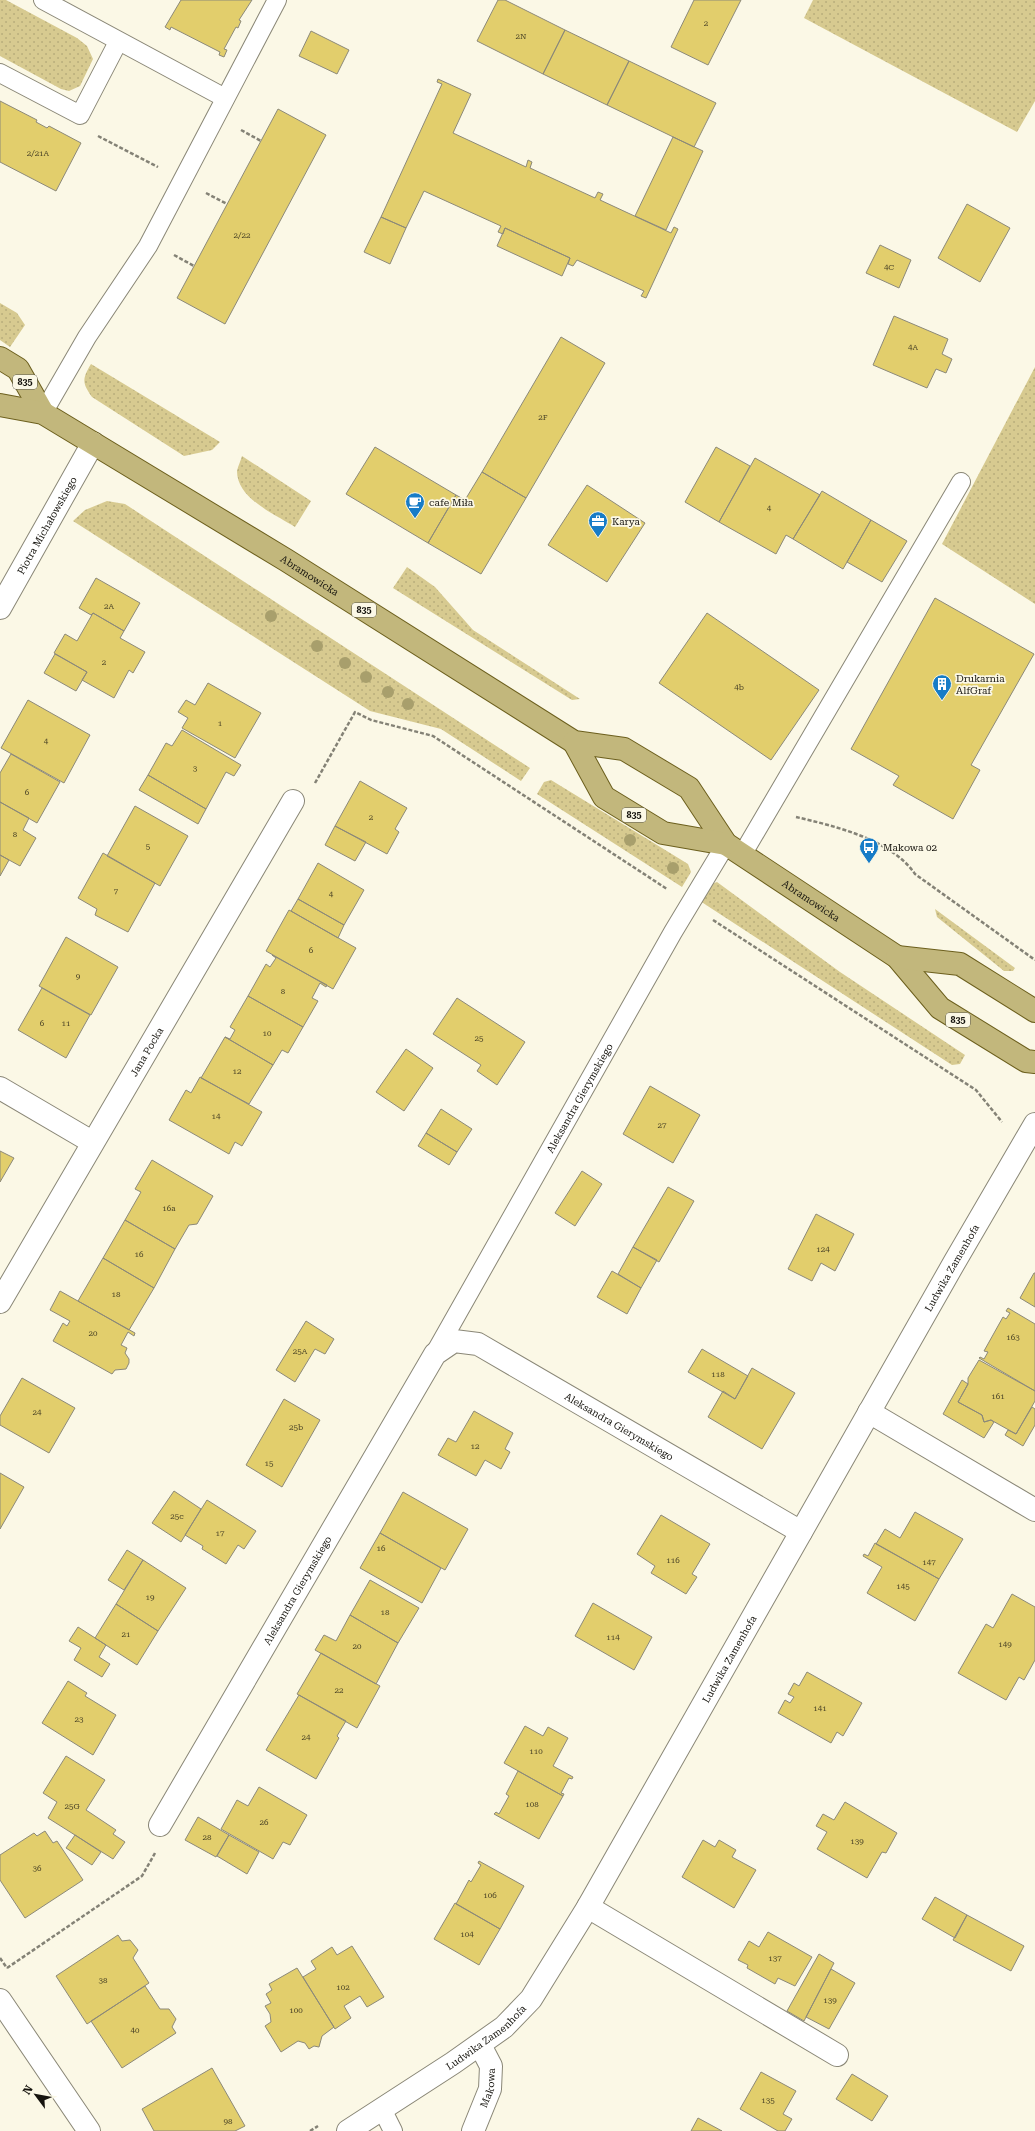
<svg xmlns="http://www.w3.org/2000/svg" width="1035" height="2131" font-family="'Roboto Serif',serif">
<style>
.grass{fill:url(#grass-dots)}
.building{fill:#e2ce6c;stroke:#8c8979}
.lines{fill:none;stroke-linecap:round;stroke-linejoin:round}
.service-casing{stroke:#8a8777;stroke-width:20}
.minor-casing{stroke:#8a8777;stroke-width:24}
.primary-casing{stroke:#6c5f1d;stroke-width:24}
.path{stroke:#848276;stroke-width:2.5;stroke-dasharray:4 2;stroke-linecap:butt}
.service{stroke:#fff;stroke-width:18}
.minor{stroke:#fff;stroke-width:22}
.primary{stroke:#c2b77c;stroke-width:22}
.tree{fill:#a89f6c}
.labels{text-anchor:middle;stroke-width:3.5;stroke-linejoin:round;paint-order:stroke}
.number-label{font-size:8px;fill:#494226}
.shield{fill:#fbf8e6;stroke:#5b584f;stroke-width:1}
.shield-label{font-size:9px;font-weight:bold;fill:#16140e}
.poi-label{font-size:10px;fill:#16140e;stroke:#fbf8e6;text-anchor:start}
.street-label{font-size:10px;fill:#16140e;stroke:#fbf8e6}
</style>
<defs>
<pattern id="grass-dots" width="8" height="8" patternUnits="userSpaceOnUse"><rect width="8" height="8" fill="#d7ca90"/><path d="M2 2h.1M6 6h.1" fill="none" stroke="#b8ad7b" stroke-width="1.8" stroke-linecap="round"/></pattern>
</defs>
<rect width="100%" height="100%" fill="#fbf8e6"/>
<path class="grass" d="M0,0H6L77,38L87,46L93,59L80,86L69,91L61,89L0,56Z
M813,0H1035V101L1017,132L804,18Z
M0,303L17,313L25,325L10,347L0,340Z
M91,364L220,442L212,450L184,456L92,397C82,383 82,379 91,364Z
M1035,367V604L942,544Z
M242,456L311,501L295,527C275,514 237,499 237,471C238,466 241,460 242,456Z
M107,501L125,504L530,768L521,781L441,729L370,711L73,521L85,510Z
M407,567L435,587L473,630L580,699L572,700L393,588Z
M551,780L688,864L691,872L682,887L537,794L544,782Z
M717,882L840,972L965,1055L960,1064L952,1065L700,901L709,885Z
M935,909L1015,968L1013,971H1004L937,917Z"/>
<path class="building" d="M181,0H252L239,20L241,21L238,28L236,27L224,49L227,50L224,57L219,55L220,52L171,27L170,30L165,27Z
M498,0H505L565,30L543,74L477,41Z
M694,0H741L708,65L671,47Z
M565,30L629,61L607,105L543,74Z
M311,31L349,50L337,74L299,56Z
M629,61L716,103L694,147L607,105Z
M438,79L471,94L453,133L526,167L528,160L532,162L530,168L595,198L598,192L603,194L600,200L671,233L674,227L678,229L646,298L641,296L644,291L577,260L573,266L568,264L570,258L505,228L503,234L498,232L501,226L424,191L406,228L381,217L442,84L437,82Z
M0,101L37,120L36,122L47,128L49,126L81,143L56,191L0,162Z
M278,109L326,135L225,324L177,298Z
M673,137L703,151L666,230L635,216Z
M967,204L1010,228L980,282L938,258Z
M381,217L406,228L390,264L364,252Z
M505,228L570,258L562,276L497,246Z
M880,245L911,260L899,288L866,273Z
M894,316L948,339L942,354L952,359L946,373L936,369L927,388L873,365Z
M561,337L605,363L526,498L482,472Z
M375,447L456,495L428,543L346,494Z
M716,447L750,466L719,522L685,502Z
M755,458L820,495L793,539L786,535L776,554L719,522Z
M482,472L526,498L481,574L428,543L456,495L465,500Z
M587,485L645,523L607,582L548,545Z
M822,491L871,520L843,569L793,539Z
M871,520L907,541L882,582L847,562Z
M96,578L140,603L124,631L93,613L91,615L79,608Z
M935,598L1034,654L971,765L980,770L953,819L893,785L899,776L851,749Z
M93,613L124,631L120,638L145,652L133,673L129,670L114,698L82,680L87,672L54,653L65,634L77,641Z
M707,613L819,690L771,760L659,683Z
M55,654L87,672L76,691L44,673Z
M208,683L261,713L235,758L182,728L188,718L178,712L186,700L195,705Z
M28,700L90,735L64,783L1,748Z
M182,730L241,765L234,776L226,772L206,809L148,775L166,743L172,746Z
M11,754L60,782L37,823L0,802V773Z
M148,775L206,809L198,824L139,790Z
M360,781L407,808L395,829L399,832L387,854L335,826Z
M0,802L29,818L23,830L36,838L20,866L0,855Z
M135,806L188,836L160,886L107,856Z
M335,826L366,842L355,861L325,845Z
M103,853L155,883L128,932L95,915L97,909L78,898Z
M0,855L9,860L0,876Z
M318,863L364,890L344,925L298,899Z
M298,899L344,925L338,938L291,911Z
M289,910L356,948L333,989L266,951Z
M66,937L118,967L91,1015L39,986Z
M272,955L327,985L326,987L320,983L312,998L318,1001L303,1027L248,996L266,964L270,967L276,958Z
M42,988L90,1015L66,1058L18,1030Z
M248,996L303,1027L288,1053L282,1050L273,1065L225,1037L230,1039L235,1030L230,1027Z
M457,998L525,1042L497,1085L477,1071L481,1065L433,1034Z
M225,1037L273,1065L249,1104L201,1078Z
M406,1049L433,1068L404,1111L376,1092Z
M200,1077L262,1112L242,1146L235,1142L229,1154L169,1120L186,1090L191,1093Z
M650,1086L700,1115L673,1163L623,1134Z
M441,1109L472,1129L457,1152L426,1133Z
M426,1133L457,1152L449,1165L418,1146Z
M0,1151L14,1158L0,1182Z
M152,1160L213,1196L197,1224L189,1225L175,1249L125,1220L141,1192L135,1189Z
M582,1171L602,1184L575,1226L555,1213Z
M668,1187L694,1201L659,1262L633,1247Z
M816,1214L854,1234L835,1271L821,1263L812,1281L788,1269Z
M125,1220L175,1249L154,1288L103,1258Z
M633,1247L657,1260L641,1288L618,1274Z
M103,1258L154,1288L129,1330L78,1301Z
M612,1271L641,1288L627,1314L597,1297Z
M1034,1273H1035V1307L1020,1298Z
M60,1291L135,1333L134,1336L128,1332L121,1345L127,1348L125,1353L129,1359V1363L126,1369L115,1370L112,1374L53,1341L63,1323L67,1326L70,1321L50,1310Z
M1008,1308L1035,1324V1391L979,1358L980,1357L984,1359L988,1352L984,1351L1003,1317L1006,1319L1010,1313L1006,1311Z
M306,1321L334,1339L325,1354L315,1349L295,1382L276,1370Z
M702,1349L748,1376L735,1399L688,1372Z
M979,1360L1035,1391V1401L1016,1434L991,1420L984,1422L982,1415L958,1402L968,1384V1378Z
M752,1368L795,1393L762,1449L708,1417L723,1391L735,1399Z
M22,1378L75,1408L49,1453L0,1425V1416Z
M962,1380L968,1384L958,1402L982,1415L984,1422L991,1420L994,1422L984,1438L943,1414Z
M284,1399L320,1420L282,1487L246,1465Z
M1032,1407L1035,1409V1425L1023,1446L1005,1435L1008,1430L1016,1434Z
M474,1411L513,1433L505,1449L510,1452L501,1469L485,1460L476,1476L438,1455L448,1438L456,1442Z
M0,1473L24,1487L0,1529Z
M174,1491L201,1509L181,1542L152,1523Z
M403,1492L468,1529L445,1570L380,1533Z
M207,1500L256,1531L244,1549L238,1545L226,1564L202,1549L203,1546L185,1535Z
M915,1512L963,1539L939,1579L876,1544L885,1529L900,1538Z
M661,1515L710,1544L692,1574L697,1577L686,1594L651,1573L655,1566L637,1554Z
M380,1533L441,1568L422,1603L360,1568Z
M875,1543L939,1579L915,1621L867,1593L882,1567L863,1556L864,1554L868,1556Z
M127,1550L143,1560L124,1590L108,1580Z
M143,1560L186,1588L158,1631L116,1604Z
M370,1580L419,1608L398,1643L350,1615Z
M1012,1594L1035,1607V1660L1024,1680L1019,1677L1006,1700L958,1673L986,1624L993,1628Z
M593,1603L652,1637L634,1670L575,1636Z
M116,1604L158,1631L137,1665L95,1638Z
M350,1615L398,1643L376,1684L315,1650L324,1635L336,1641Z
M78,1627L106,1645L99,1657L110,1664L102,1677L74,1660L81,1648L69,1641Z
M321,1653L380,1686L357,1728L297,1694Z
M807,1672L862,1703L843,1736L837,1732L831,1743L778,1713L785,1700L790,1703L794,1697L788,1694L794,1683L799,1686Z
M68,1681L87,1693L85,1696L116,1715L93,1755L42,1723Z
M299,1695L346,1721L337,1736L339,1738L316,1779L266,1750Z
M525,1726L543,1736L548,1727L568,1738L553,1766L573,1777L572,1779L569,1778L561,1793L564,1794L563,1796L504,1763Z
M66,1756L105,1780L86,1810L116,1830L113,1834L125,1842L113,1859L48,1818L57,1802L43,1793Z
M518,1771L563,1796L539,1839L494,1814L496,1812L499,1814L509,1796L506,1794Z
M259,1787L307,1815L290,1845L283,1842L273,1859L221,1829L237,1800L248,1806Z
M845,1802L897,1833L886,1853L882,1852L867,1878L817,1849L827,1832L816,1826L823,1814L834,1820Z
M198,1817L229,1835L216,1857L185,1840Z
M45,1831L53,1843L57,1841L83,1880L25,1918L0,1880V1855L34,1833L37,1836Z
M75,1835L101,1852L92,1865L66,1848Z
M229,1835L259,1852L247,1874L217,1856Z
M703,1840L715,1847L719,1840L736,1850L732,1857L756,1870L734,1908L682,1877Z
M479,1861L524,1886L500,1929L456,1904L469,1880L471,1882L481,1865L478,1863Z
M935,1897L967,1915L955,1938L922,1919Z
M455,1903L500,1929L479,1965L434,1939Z
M967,1915L1024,1946L1011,1971L953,1940Z
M768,1932L812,1957L795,1986L778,1978L775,1984L747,1968L748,1965L738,1960L749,1941L759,1947Z
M118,1935L122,1941L130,1940L138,1950L133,1958L149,1983L87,2024L56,1976Z
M352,1946L384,1997L367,2007L360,1996L344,2006L351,2018L335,2029L303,1977L316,1969L311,1961L332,1947L337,1955Z
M819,1954L834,1963L804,2021L787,2011Z
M297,1968L334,2027L322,2036L319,2047L314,2046L309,2049L305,2043L298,2041L281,2052L265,2026L271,2022L270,2014L265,2006L271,2003L266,1994L272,1990L269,1984Z
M831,1969L855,1983L829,2029L806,2017Z
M145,1986L160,2009H169L176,2019L172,2027L176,2033L122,2068L91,2021Z
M212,2068L245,2126L235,2131H154L142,2109Z
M761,2072L796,2091L783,2114L792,2119L785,2131H778L740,2109Z
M852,2074L888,2096L872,2121L836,2099Z
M698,2118L722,2131H691Z"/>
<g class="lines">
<g class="service-casing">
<g id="service">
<path d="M43,0L225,98"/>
<path d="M0,73L80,115L118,42"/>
<path d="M43,413L87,337L148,246L277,0"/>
<path d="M742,855L961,482"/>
<path id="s1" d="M435,1353L673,932L726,844"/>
<path d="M382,2109L393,2131"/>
</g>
</g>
<g class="minor-casing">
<g id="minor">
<path id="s2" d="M0,608L93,443"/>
<path d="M0,1088L92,1142"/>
<path id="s3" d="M0,1302L293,801"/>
<path d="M869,1412L1035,1510"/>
<path id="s4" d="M160,1825L435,1354L454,1341L478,1344L801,1532"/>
<path d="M588,1907L837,2055"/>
<path d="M0,2000L89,2131"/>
<path id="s5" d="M348,2131L453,2063L504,2027L531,1999L588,1907L954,1263L1035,1124"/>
<path id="s6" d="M473,2131L490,2089L491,2066L480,2045"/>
</g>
</g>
<g class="primary-casing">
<g id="primary">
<path d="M0,358L18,369L43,413"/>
<path id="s7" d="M0,405L43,413L286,560L574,742L624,749L689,788L726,844L897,957L940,1008L1026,1061L1035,1062"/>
<path d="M574,742L604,797L663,833L726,844"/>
<path d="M897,957L960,964L1035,1011"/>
</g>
</g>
<path class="path" d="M241,130L261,141
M98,136L158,167
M206,193L227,204
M174,255L194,266
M315,783L355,712L371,720L433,736L667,889
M796,817C834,826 891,839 915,874L1035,960
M713,920L976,1090L1002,1122
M0,1958L7,1968
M7,1968L142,1876L155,1853
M310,2131L318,2126"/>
<use href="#service" class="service"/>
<use href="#minor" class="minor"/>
<use href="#primary" class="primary"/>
</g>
<g class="tree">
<circle cx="271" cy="616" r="6"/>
<circle cx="317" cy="646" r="6"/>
<circle cx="345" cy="663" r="6"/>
<circle cx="366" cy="677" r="6"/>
<circle cx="388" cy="692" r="6"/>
<circle cx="408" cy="704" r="6"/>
<circle cx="630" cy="840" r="6"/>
<circle cx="673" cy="868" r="6"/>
</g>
<defs>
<g id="cafe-pin" transform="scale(1)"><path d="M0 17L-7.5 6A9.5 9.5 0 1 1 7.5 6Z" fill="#177cc7" stroke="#fbf8e6"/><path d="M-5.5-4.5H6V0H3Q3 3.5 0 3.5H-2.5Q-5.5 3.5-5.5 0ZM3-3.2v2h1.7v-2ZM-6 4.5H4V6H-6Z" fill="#fff"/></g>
<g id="office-pin" transform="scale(1)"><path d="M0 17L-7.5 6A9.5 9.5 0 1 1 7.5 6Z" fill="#177cc7" stroke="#fbf8e6"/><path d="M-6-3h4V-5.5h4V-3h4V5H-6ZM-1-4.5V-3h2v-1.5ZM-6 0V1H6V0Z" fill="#fff"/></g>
<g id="building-pin" transform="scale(1)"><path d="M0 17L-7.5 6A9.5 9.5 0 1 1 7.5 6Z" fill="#177cc7" stroke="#fbf8e6"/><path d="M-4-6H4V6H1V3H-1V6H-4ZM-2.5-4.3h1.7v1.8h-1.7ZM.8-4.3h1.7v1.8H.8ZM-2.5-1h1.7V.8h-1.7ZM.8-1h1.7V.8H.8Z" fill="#fff"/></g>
<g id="bus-pin" transform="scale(1)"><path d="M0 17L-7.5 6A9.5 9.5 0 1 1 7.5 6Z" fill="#177cc7" stroke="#fbf8e6"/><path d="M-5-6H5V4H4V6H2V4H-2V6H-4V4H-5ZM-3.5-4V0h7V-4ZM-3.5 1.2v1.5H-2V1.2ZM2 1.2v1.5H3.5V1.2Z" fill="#fff"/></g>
</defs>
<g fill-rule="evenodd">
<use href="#cafe-pin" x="415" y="502"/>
<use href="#office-pin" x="598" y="521"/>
<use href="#building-pin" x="942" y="684"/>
<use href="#bus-pin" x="869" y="847"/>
</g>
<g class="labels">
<g class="number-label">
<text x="706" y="26">2</text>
<text x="521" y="39">2N</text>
<text x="38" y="156">2/21A</text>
<text x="242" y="238">2/22</text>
<text x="889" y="270">4C</text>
<text x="913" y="350">4A</text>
<text x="543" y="420">2F</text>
<text x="769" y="511">4</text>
<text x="109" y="609">2A</text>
<text x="104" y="665">2</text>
<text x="739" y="690">4b</text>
<text x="220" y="726">1</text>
<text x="46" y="744">4</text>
<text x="195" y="771">3</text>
<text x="27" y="795">6</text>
<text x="371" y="820">2</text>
<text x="15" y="837">8</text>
<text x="148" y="849">5</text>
<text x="116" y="894">7</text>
<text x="331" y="897">4</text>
<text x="311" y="953">6</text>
<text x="78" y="979">9</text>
<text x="283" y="994">8</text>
<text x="42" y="1026">6</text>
<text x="66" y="1026">11</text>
<text x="267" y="1036">10</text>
<text x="479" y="1041">25</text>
<text x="237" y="1074">12</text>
<text x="216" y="1119">14</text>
<text x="662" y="1128">27</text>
<text x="169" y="1211">16a</text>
<text x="823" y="1252">124</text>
<text x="139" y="1257">16</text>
<text x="116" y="1297">18</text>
<text x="93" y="1336">20</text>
<text x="1013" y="1340">163</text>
<text x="300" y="1354">25A</text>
<text x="718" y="1377">118</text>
<text x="998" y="1399">161</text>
<text x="37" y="1415">24</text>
<text x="296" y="1430">25b</text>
<text x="475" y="1449">12</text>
<text x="269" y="1466">15</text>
<text x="177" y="1519">25c</text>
<text x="220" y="1536">17</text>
<text x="381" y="1551">16</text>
<text x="673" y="1563">116</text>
<text x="929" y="1565">147</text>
<text x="903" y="1589">145</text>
<text x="150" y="1600">19</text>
<text x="385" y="1615">18</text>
<text x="126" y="1637">21</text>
<text x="613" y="1640">114</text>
<text x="1005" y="1647">149</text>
<text x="357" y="1649">20</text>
<text x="339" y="1693">22</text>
<text x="820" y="1711">141</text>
<text x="79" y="1722">23</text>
<text x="306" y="1740">24</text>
<text x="536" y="1754">110</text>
<text x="532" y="1807">108</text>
<text x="72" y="1809">25G</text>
<text x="264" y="1825">26</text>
<text x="207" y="1840">28</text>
<text x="857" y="1844">139</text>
<text x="37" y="1871">36</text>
<text x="490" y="1898">106</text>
<text x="467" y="1937">104</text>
<text x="775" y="1961">137</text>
<text x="103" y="1983">38</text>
<text x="343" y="1990">102</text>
<text x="830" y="2003">139</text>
<text x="296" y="2013">100</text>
<text x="135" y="2033">40</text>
<text x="768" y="2103">135</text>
<text x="228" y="2124">98</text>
</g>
<g class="shield">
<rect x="13" y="375" width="24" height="14" rx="3"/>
<rect x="352" y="603" width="24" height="14" rx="3"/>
<rect x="622" y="808" width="24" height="14" rx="3"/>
<rect x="946" y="1013" width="24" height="14" rx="3"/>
</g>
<g class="shield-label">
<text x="25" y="385">835</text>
<text x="364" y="613">835</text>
<text x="634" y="818">835</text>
<text x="958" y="1023">835</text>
</g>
<g class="poi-label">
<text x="429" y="506">cafe Miła</text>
<text x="612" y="525">Karya</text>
<text x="956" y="682">Drukarnia<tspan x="956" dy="12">AlfGraf</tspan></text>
<text x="883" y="851">Makowa 02</text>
</g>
<g class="street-label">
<text dy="4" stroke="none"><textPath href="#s2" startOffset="95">Piotra Michałowskiego</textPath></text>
<text dy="4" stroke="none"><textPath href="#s7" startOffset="356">Abramowicka</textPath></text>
<text dy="4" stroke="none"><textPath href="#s7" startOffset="964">Abramowicka</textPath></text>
<text dy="4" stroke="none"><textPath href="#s3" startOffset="290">Jana Pocka</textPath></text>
<text dy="4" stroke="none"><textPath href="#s1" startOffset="293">Aleksandra Gierymskiego</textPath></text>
<text dy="4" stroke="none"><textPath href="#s5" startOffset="1070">Ludwika Zamenhofa</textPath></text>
<text dy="4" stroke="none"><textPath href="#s4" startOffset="756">Aleksandra Gierymskiego</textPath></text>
<text dy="4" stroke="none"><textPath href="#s4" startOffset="272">Aleksandra Gierymskiego</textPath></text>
<text dy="4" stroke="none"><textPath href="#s5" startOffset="620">Ludwika Zamenhofa</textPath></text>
<text dy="4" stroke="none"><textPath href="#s5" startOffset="167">Ludwika Zamenhofa</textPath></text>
<text dy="4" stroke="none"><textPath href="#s6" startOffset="46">Makowa</textPath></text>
</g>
</g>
<g transform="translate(36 2095) rotate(302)" stroke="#fbf8e6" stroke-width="3" paint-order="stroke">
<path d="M0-3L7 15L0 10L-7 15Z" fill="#16140e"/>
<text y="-6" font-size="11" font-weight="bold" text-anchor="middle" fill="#16140e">N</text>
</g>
</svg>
